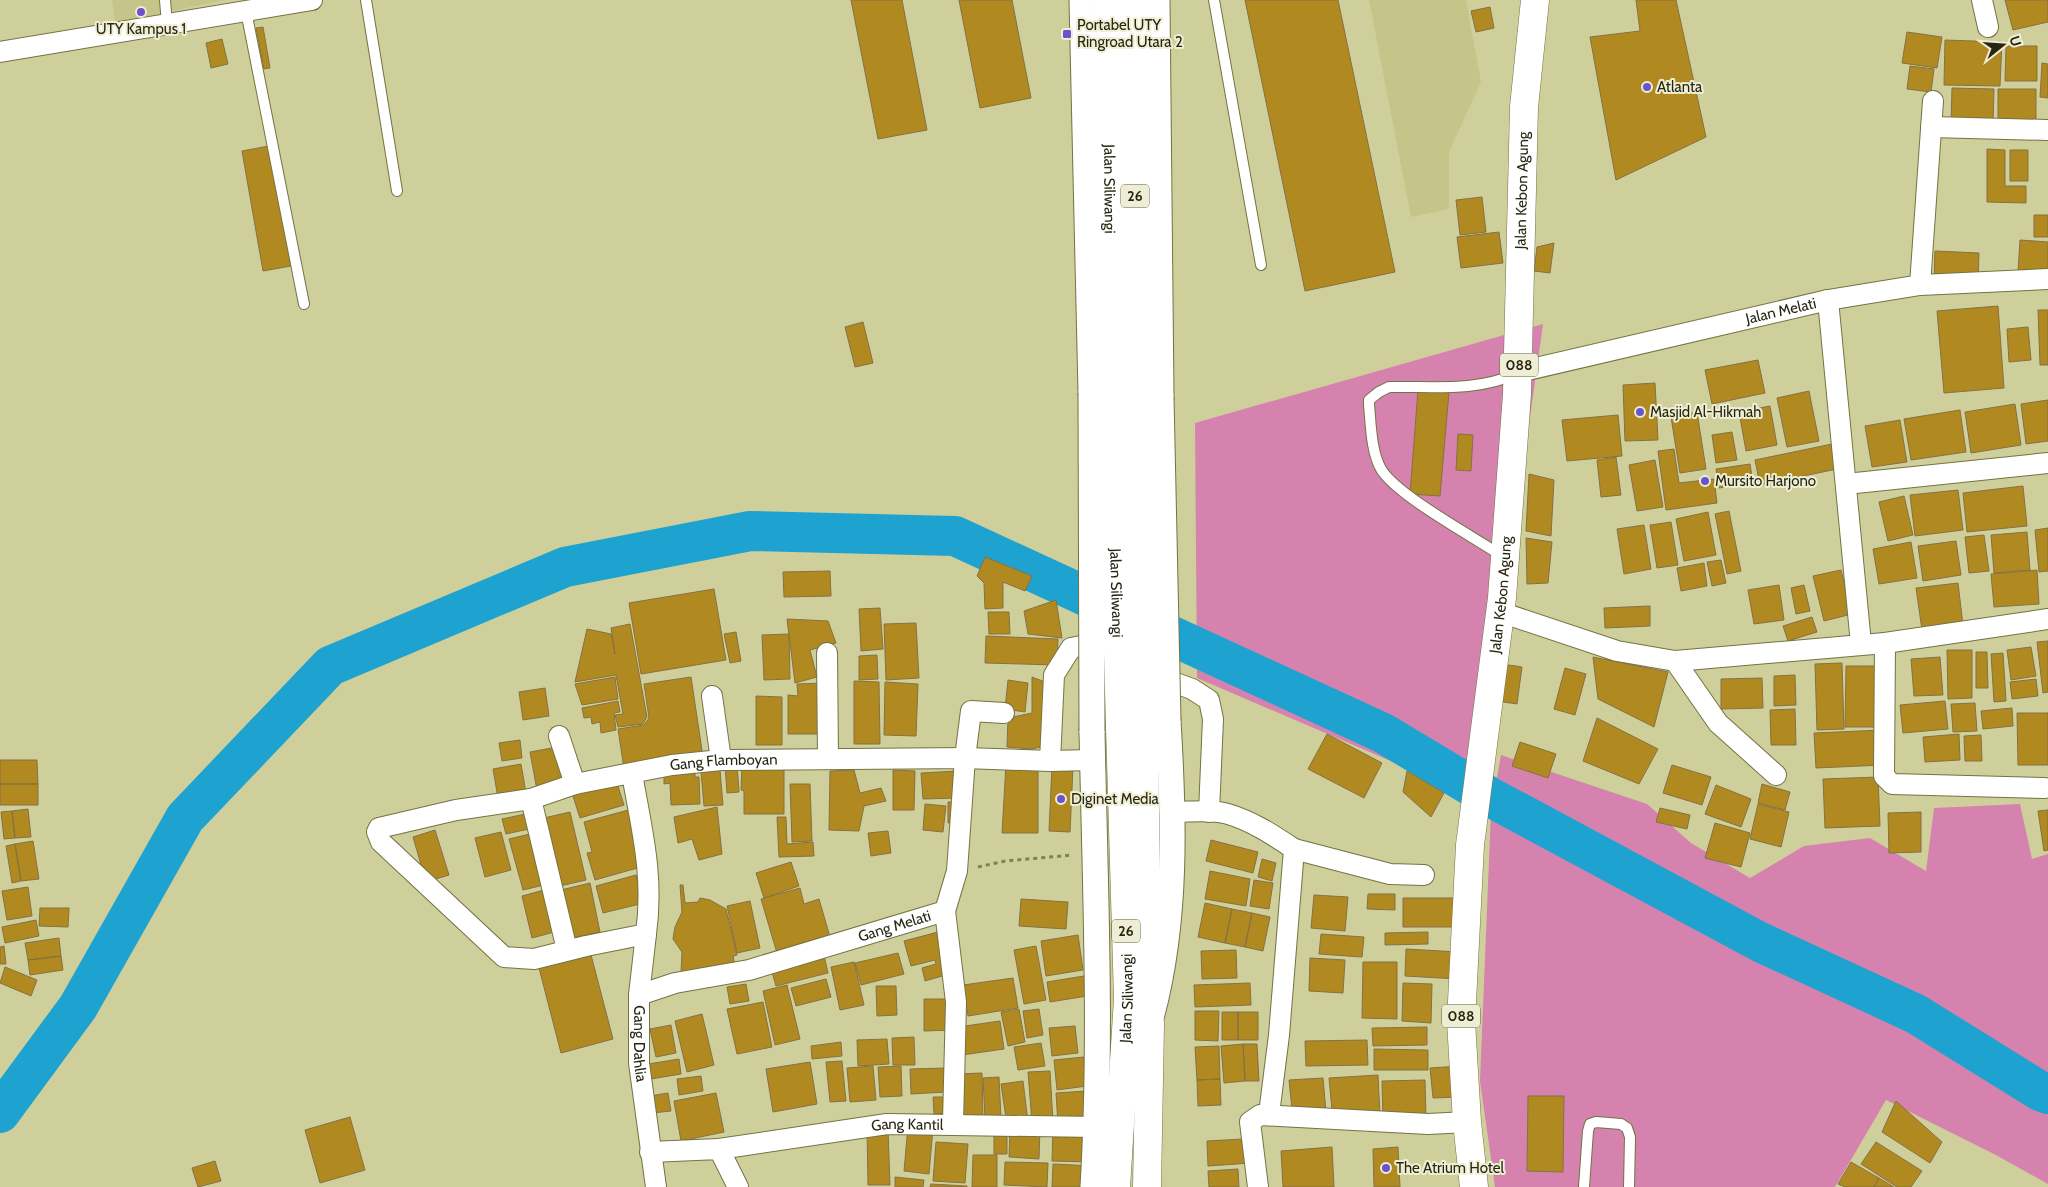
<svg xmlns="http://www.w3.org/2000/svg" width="2048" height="1187" font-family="Cabin,sans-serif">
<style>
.built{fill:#c6c589}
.green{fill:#d682af}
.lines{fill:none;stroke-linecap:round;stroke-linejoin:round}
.river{stroke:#1ea3d0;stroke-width:40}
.building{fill:#b08a20;stroke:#857143}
.service-casing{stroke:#747342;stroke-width:12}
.minor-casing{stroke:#747342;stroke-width:22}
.tertiary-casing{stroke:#747342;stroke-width:27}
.primary-casing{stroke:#747342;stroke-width:29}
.trunk-casing{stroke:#747342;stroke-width:29}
.path{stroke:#807f5a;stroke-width:3;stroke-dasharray:4 4;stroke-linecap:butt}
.service{stroke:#fff;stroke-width:10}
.minor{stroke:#fff;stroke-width:20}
.tertiary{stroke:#fff;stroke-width:25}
.primary{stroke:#fff;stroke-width:28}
.trunk{stroke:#fff;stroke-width:28}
.tertiary-bridge-casing{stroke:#747342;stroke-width:27;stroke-linecap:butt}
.trunk-bridge-casing{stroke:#747342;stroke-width:29;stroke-linecap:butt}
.tertiary-bridge{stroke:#fff;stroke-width:25}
.trunk-bridge{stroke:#fff;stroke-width:28}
.poi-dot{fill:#6a53cd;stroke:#eeeed4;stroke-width:2}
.labels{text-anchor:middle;stroke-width:4;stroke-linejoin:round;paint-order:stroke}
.shield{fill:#eeeed4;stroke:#63624c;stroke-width:1}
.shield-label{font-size:14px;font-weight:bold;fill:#272612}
.poi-label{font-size:15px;fill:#272612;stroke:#eeeed4;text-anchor:start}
.street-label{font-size:15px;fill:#272612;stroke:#eeeed4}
</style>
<rect width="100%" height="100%" fill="#cfcf9b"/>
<path class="built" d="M112,0H225L115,23Z
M1369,0H1466L1481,82L1449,152V209L1411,217Z"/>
<path class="green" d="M1543,324L1477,798L1197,678L1195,423Z
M1501,755L1647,804L1691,843L1750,878L1804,846L1870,838L1926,871L1934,808L2020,804L2032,859L2048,854V1184L1994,1154L1886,1100L1835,1187H1495L1480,1081L1491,811Z"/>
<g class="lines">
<path class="river" d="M0,1113L78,1007L185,818L330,666L565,567L750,531L955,536L1383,733L1488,796L1760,942L1916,1014L2040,1091L2048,1094"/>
</g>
<path class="building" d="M851,0H902L927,130L878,139Z
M959,0H1012L1031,98L980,108Z
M1245,0H1338L1395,272L1305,291Z
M1636,0H1676L1706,137L1616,180L1590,37L1640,31Z
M2005,0H2048V22L2013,30Z
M1490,7L1494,28L1476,32L1471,11Z
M263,27L270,68L264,69L256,28Z
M1907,32L1942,37L1937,68L1902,63Z
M222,39L228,64L211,68L206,43Z
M1945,40L2002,42L2000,86L1944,85Z
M2006,46H2037V81H2005Z
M2042,63L2048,64V98L2040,97Z
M1910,66L1934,69L1931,92L1907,89Z
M1952,88L1994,89L1993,124L1951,123Z
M1998,89H2036V123L1998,122Z
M269,146L291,266L263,271L242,151Z
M1987,149L2005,150V186H2026V203L1987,202Z
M2010,150H2028V181H2010Z
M1482,197L1486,232L1460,235L1456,200Z
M2034,215H2048V237H2034Z
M1499,232L1503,263L1461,268L1457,237Z
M2020,240L2048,242V273L2018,271Z
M1554,243L1550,273L1534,271L1537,247Z
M1935,251L1979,253L1978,282L1934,280Z
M1998,306L2004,388L1944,393L1937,311Z
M2038,310H2048V365H2040Z
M863,322L873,363L855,367L845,327Z
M2028,327L2031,360L2009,362L2007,329Z
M1758,360L1765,393L1712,404L1705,370Z
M1655,383L1658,440L1625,441L1623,385Z
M1418,390L1449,392L1440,496L1410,494Z
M1809,391L1819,441L1787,447L1777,398Z
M2048,400V441L2026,444L2021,404Z
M2015,404L2021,445L1971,453L1965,412Z
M1770,406L1777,445L1746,451L1739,412Z
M1960,410L1966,452L1911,460L1904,419Z
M1697,412L1706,469L1680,473L1671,417Z
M1618,415L1622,456L1567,461L1562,420Z
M1900,420L1907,462L1872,467L1865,426Z
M1732,432L1737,460L1716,463L1712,435Z
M1458,434L1473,435L1471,471L1456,470Z
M1832,444L1837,469L1760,485L1755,460Z
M1674,449L1679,483L1714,479L1717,503L1666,510L1658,451Z
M1616,457L1621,495L1601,497L1597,460Z
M1655,460L1663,507L1637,511L1629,465Z
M1750,464L1753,483L1719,488L1716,469Z
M1529,474L1554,480L1551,536L1526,531Z
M2023,486L2027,526L1967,532L1963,493Z
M1958,490L1963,530L1915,536L1910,495Z
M1904,496L1913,535L1888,541L1879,502Z
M1729,511L1741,571L1727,574L1715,514Z
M1708,512L1716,555L1684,561L1676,519Z
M1671,522L1678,565L1657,568L1650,525Z
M1644,525L1651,569L1624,574L1617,529Z
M2048,528V571L2039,572L2035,530Z
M2027,532L2030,570L1994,573L1991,535Z
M1984,535L1989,571L1969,573L1965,537Z
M1526,538L1552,542L1548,583L1527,584Z
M1956,541L1961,575L1923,581L1918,546Z
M1911,542L1917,578L1879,584L1873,549Z
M985,557L1032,576L1025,591L1003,582V608L985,609L984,583L977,576Z
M1721,560L1726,583L1712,586L1707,562Z
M1704,563L1707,586L1681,591L1677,568Z
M1841,570L1852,614L1824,621L1813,576Z
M2037,570L2039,604L1994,607L1991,574Z
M830,571L831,596L784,597L783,572Z
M1958,583L1963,625L1922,630L1916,588Z
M1779,585L1784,620L1754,624L1748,590Z
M1804,585L1810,611L1796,614L1791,588Z
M714,589L726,660L641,674L629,603Z
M1056,600L1062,638L1028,634L1024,611Z
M1650,606V626L1605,628L1604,608Z
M880,608L883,649L861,651L859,609Z
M988,612H1009L1010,634H989Z
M1812,617L1817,632L1788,641L1783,626Z
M787,619L828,621L836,643L810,650L817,677L795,683Z
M916,623L919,678L886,680L884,624Z
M630,624L647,717L643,724L618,727L615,715L623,714L616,675L575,682L587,629L611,634L615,654L611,628Z
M736,632L741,661L730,663L724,634Z
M789,634L790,679L764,680L762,635Z
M986,636L1058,639L1057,665L985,663Z
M2048,641V692L2043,693L2037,642Z
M2031,647L2036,676L2011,680L2007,650Z
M1947,650H1972V698L1948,699Z
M1976,652H1987L1988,688H1976Z
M2003,653L2006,701L1994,702L1991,654Z
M877,655L878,679L859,680V656Z
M1593,657L1668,672L1654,727L1598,699Z
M1940,657L1943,695L1914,696L1911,659Z
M1842,663L1844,729L1817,730L1815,664Z
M1502,664L1522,667L1517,704L1497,701Z
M1846,666H1875V727H1845Z
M1565,668L1586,674L1575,715L1554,709Z
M1795,675L1796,705L1774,706V676Z
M615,677L618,699L582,705L575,684Z
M691,677L703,757L624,769L618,729L644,725L649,718L644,684Z
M1032,677L1045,682L1049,745L1032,749L1007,747L1008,718L1032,713Z
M1762,678L1763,708L1721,709V679Z
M2036,679L2038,696L2012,699L2010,682Z
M1008,680L1028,683L1025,712L1005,709Z
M854,681L879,682L880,744H854Z
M885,682L918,684L916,736L884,735Z
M824,683V734H788V695L798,696L797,684Z
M545,688L549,716L523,720L519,692Z
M756,696L782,697V745H756Z
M618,701L620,712L614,713L616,730L601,733L600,722L592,724L591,717L584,718L582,708Z
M1945,701L1948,729L1903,733L1900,705Z
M1975,703L1977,731L1953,732L1951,704Z
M2012,708L2013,726L1983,729L1981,711Z
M1795,709L1796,745H1771L1770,710Z
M2017,713H2048V765H2018Z
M1597,718L1658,749L1639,784L1583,761Z
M1882,730L1883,765L1816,768L1814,733Z
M1327,734L1382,763L1364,798L1308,769Z
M1959,734L1960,760L1925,762L1923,737Z
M1981,735L1982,761H1965L1964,736Z
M520,740L522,758L502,761L499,743Z
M1520,742L1556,754L1548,778L1512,766Z
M557,747L564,784L537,790L530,752Z
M0,760H37L38,784H0Z
M742,763L784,766V814H744V791L741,790Z
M521,764L526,793L498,798L493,769Z
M737,764L739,792L727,793L725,765Z
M1006,764L1038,767V833H1002Z
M1672,765L1711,777L1702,805L1663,793Z
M1052,766L1073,767L1070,832L1049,831Z
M695,769V777H699L700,804L671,805L670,783L664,784V771Z
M720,770L723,805L704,806L701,772Z
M854,770L860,793L881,788L886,801L864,806L859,831L829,830L830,771Z
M893,770L915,771L914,810H893Z
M958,771L959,798L923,799L921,773Z
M1407,771L1444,793L1431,817L1403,792Z
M1878,777L1880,826L1825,828L1823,779Z
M616,780L624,805L580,818L572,793Z
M0,784H38V805H0Z
M790,784H810L812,841L792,842Z
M1762,784L1790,792L1785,810L1758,803Z
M1716,785L1751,799L1741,827L1705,814Z
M948,802H960V823H948Z
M925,804L946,806L943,832L923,830Z
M1758,804L1789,812L1781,847L1750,839Z
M717,807L722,854L699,860L692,839L678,843L674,817Z
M1660,808L1690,815L1687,829L1656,822Z
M28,809L31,837L15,838L12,811Z
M632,809L648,865L595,880L587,853L592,852L584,822Z
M2048,810V850L2044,851L2038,811Z
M12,811L15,838L4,839L1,812Z
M570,812L586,880L560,886L544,818Z
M1921,812V852L1889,853L1888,813Z
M530,813L534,828L506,834L502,819Z
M777,817H786L787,844L813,842L814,856L779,857Z
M1715,823L1750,833L1741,867L1705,858Z
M435,830L449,875L426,882L413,837Z
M888,831L891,853L871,856L868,833Z
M501,832L511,870L485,877L475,838Z
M534,833L548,884L523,890L509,839Z
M1211,840L1258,852L1253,873L1206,861Z
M33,841L39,879L21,881L15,844Z
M15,844L21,881L12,883L6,846Z
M1262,859L1276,863L1272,881L1258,877Z
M791,862L799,886L764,898L756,873Z
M1210,871L1250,879L1246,906L1205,899Z
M636,875L644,903L603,913L596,886Z
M1254,880L1273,883L1269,909L1250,906Z
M590,883L600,932L571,938L561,890Z
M680,885H683L685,903L698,902L700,898L710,900L726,909L737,955L733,956L735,966L681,973L682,952L673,939L675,927L682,912Z
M28,887L32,916L7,920L2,891Z
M800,888L804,904L819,899L830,937L777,953L761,899Z
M548,889L558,931L532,938L522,896Z
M1368,894H1395V910L1367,909Z
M1314,895L1348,897L1345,931L1311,928Z
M1403,898H1459V927H1403Z
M1021,899L1068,902L1066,929L1019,926Z
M750,901L760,948L737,953L727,906Z
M1205,903L1232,909L1225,943L1198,937Z
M40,908H69L68,927L39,926Z
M1232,909L1252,913L1245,947L1225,943Z
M1252,913L1270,917L1263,951L1245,947Z
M36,920L39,936L5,943L2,927Z
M938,932L949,974L925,981L922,968L936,964L935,960L911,966L904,941Z
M1428,932V944L1385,945V933Z
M1321,934L1364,937L1362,957L1319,954Z
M1078,935L1083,970L1046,976L1041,941Z
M59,938L61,956L28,960L25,943Z
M4,946L6,964H0V947Z
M1036,946L1046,1000L1024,1004L1014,950Z
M1406,949L1459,952L1458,979L1405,976Z
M1236,950L1237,978L1202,979L1201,951Z
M590,951L613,1039L561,1053L538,964Z
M823,951L828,973L776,986L770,965Z
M898,953L904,974L861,985L855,963Z
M61,956L63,970L30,975L28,960Z
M1310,958L1345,960L1343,993L1309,991Z
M854,962L864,1005L840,1010L831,967Z
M1363,962H1397V1019L1362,1018Z
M5,967L37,980L31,996L0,983Z
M1084,976L1087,996L1050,1002L1047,982Z
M1013,978L1018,1008L968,1016L963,985Z
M826,979L831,997L796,1006L791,988Z
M1250,983L1251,1005L1195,1007L1194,985Z
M1403,983L1432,984L1431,1023L1402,1021Z
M746,984L749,1001L730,1004L727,987Z
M787,985L800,1039L775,1045L763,991Z
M876,986H896L897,1015L877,1016Z
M924,999H952L953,1030L924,1031Z
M763,1002L772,1047L737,1054L727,1009Z
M1019,1009L1025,1042L1008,1046L1001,1012Z
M1039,1009L1043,1035L1027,1038L1023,1011Z
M1195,1011H1219L1218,1041L1195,1040Z
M1222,1012H1238V1040H1222Z
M1238,1012H1258V1040H1238Z
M702,1014L714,1065L687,1072L675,1021Z
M1000,1021L1004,1049L962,1055L958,1027Z
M671,1025L676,1053L656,1057L650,1029Z
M1075,1026L1078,1053L1052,1056L1049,1028Z
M1427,1027V1045L1373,1046L1372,1028Z
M914,1037L915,1065H893L892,1038Z
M887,1039L889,1064L858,1066L857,1040Z
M1367,1040L1368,1065L1306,1066L1305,1041Z
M841,1042L842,1056L812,1059L811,1046Z
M1041,1043L1045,1066L1018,1070L1014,1047Z
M1243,1044L1245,1081L1224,1083L1221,1046Z
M1243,1044H1257L1259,1081H1245Z
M1219,1046L1220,1079L1197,1080L1195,1047Z
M1374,1049L1428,1050V1070H1374Z
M1084,1057L1087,1086L1057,1090L1054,1060Z
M679,1059L681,1074L651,1079L648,1064Z
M842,1061L846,1101L830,1102L826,1062Z
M810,1062L817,1104L773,1112L766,1069Z
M873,1066L876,1100L850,1102L847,1068Z
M901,1066L902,1096L880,1097L878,1067Z
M1460,1066L1461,1097L1433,1098L1430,1068Z
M946,1068V1092L911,1094L910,1069Z
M1050,1071L1053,1122L1032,1123L1028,1072Z
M982,1073L983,1120L959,1121L957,1074Z
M1378,1075L1380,1116L1332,1110L1329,1078Z
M701,1076L703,1091L679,1095L677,1079Z
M999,1077L1001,1118L985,1119L983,1078Z
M1323,1078L1326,1112L1292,1109L1289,1080Z
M1220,1079L1221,1105L1198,1106L1197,1080Z
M1425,1080L1426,1119H1383L1382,1081Z
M1023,1081L1028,1122L1007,1125L1001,1084Z
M1086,1091L1087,1122L1058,1124L1056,1093Z
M668,1093L671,1111L652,1113L650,1096Z
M716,1093L724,1132L681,1141L674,1101Z
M1528,1096H1564L1563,1172L1527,1171Z
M933,1097H947V1113L934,1114Z
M1896,1101L1942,1142L1930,1163L1882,1132Z
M350,1117L365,1170L320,1183L305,1130Z
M908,1126L933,1128L929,1174L904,1171Z
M994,1127H1007V1154H994Z
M1010,1127L1040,1128L1039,1159L1009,1157Z
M888,1129L890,1185H868L867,1130Z
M1053,1129L1093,1130L1092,1162L1052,1161Z
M1243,1139L1251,1163L1208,1166L1207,1141Z
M936,1142L968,1144L965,1183L933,1181Z
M1876,1142L1922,1171L1911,1187H1897L1861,1164Z
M1332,1147L1334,1187H1283L1281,1151Z
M1398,1147L1400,1187H1374L1373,1149Z
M973,1155H997V1187H972Z
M215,1161L221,1181L198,1187L192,1168Z
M1005,1162L1048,1163L1047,1187L1004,1185Z
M1851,1162L1879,1178L1874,1187H1845L1838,1184Z
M1053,1164L1093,1166L1091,1187H1052Z
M1238,1169L1239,1187H1209L1208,1171Z
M895,1177L924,1180L923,1187H895Z
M1879,1178L1894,1187H1874Z
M931,1184L967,1186V1187H930Z"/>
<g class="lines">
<g class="service-casing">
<path id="service" d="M165,0L167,24
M366,0L397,191
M1214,0L1261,265
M246,11L304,304
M1502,556C1474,537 1396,495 1381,469C1371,451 1371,425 1369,405V400L1379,392L1389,387C1431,386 1477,392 1515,374
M1584,1187L1588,1131L1590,1124L1596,1122L1621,1124L1627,1128L1630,1137L1629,1187"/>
</g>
<g class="minor-casing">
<g id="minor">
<path d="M1982,0L1988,27"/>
<path d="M0,52L312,0"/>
<path d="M1931,127L2047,130"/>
<path d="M1920,285L1933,101"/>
<path d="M1828,300L1861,644"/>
<path id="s1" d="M1519,372L1828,300L1920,285L2048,279"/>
<path d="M1846,484L2048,463"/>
<path d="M1500,612L1617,651L1675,661L1885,643L2048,619"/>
<path d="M1885,643L1884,776L1892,784L2045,788"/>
<path d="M827,653L828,758"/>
<path d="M1675,661L1718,723L1776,775"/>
<path d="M1154,675L1192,689L1209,700L1213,719L1209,812"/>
<path d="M712,696L721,760"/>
<path d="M559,736L575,784"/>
<path d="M1050,761L1054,675L1071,648L1081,646L1104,655"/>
<path id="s2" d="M632,774C642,831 654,876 646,934L586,946L534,959L504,957L381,842L377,832L379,828L456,810L531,799L575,784L672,765L721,760L965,758L1050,761L1093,760"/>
<path d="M531,799L567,950"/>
<path d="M1173,812C1191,812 1211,809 1228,814C1252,821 1273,835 1294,849L1279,1035L1269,1114"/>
<path d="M1294,849L1390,874L1424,875"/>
<path d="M945,911L957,871L965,758L971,711L1004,713"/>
<path id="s3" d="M646,934L639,995V1063L656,1187"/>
<path id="s4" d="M639,995L675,983L749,970L945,911L956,1002L953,1123"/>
<path id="s5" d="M719,1149L887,1124L1096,1127"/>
<path d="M650,1152L719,1149L738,1187"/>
<path d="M1258,1187L1250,1122L1260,1115L1428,1124L1467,1122"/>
</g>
</g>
<g class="tertiary-casing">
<path id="tertiary" d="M1082,0L1091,393
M1157,0L1161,397
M1092,731C1095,883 1102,1036 1093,1187
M1152,1014C1177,919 1174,818 1168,721"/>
</g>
<g class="primary-casing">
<g id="primary">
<path id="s6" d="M1474,1187L1467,1122L1461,1021L1470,845L1502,598L1517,394L1524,107L1535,0"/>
</g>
</g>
<g class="trunk-casing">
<g id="trunk">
<path id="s7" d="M1108,0L1111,391"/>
<path d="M1135,0L1138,392"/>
<path d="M1144,720L1147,993L1150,1024L1147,1187"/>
<path id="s8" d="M1116,1187L1128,999L1120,727"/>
</g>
</g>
<path class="path" d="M978,867L1005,861L1073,855"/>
<use href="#service" class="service"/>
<use href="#minor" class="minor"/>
<use href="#tertiary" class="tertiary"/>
<use href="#primary" class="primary"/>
<use href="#trunk" class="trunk"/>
<g class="tertiary-bridge-casing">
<path id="tertiary-bridge" d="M1091,393L1092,731
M1161,397L1168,721"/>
</g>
<g class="trunk-bridge-casing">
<g id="trunk-bridge">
<path id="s9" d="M1111,391L1120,727"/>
<path d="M1138,392L1144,720"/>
</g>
</g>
<use href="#tertiary-bridge" class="tertiary-bridge"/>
<use href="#trunk-bridge" class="trunk-bridge"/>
</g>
<g class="poi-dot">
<circle cx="141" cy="12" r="5"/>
<rect x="1062" y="29" width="10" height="10" rx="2.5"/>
<circle cx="1647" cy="87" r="5"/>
<circle cx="1640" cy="412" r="5"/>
<circle cx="1705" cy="481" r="5"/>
<circle cx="1061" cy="799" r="5"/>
<circle cx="1386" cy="1168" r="5"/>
</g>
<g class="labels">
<g class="shield">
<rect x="1121" y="184.5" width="28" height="23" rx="4"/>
<rect x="1500" y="353.5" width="38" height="23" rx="4"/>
<rect x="1112" y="919.5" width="28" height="23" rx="4"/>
<rect x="1442" y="1004.5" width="38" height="23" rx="4"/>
</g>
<g class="shield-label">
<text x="1135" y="201">26</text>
<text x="1519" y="370">088</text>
<text x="1126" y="936">26</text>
<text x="1461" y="1021">088</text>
</g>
<g class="poi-label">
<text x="1077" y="30">Portabel UTY<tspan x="1077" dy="17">Ringroad Utara 2</tspan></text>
<text x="141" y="34" text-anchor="middle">UTY Kampus 1</text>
<text x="1657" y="92">Atlanta</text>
<text x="1650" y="417">Masjid Al-Hikmah</text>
<text x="1715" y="486">Mursito Harjono</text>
<text x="1071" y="804">Diginet Media</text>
<text x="1396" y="1173">The Atrium Hotel</text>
</g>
<g class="street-label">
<text dy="5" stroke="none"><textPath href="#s7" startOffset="189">Jalan Siliwangi</textPath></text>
<text dy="5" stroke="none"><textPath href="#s6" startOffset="1000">Jalan Kebon Agung</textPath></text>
<text dy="5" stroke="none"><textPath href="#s1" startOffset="269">Jalan Melati</textPath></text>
<text dy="5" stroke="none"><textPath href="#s9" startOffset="202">Jalan Siliwangi</textPath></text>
<text dy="5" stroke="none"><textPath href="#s6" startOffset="595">Jalan Kebon Agung</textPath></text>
<text dy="5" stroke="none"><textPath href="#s2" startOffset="842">Gang Flamboyan</textPath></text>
<text dy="5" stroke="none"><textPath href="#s4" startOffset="265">Gang Melati</textPath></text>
<text dy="5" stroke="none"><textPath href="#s8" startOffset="189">Jalan Siliwangi</textPath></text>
<text dy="5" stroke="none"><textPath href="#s3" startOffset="110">Gang Dahlia</textPath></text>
<text dy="5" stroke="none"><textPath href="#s5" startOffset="190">Gang Kantil</textPath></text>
</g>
</g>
<g transform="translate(2003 45) rotate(73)" stroke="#eeeed4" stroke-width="4" paint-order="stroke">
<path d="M0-4L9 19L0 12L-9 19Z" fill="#272612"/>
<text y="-8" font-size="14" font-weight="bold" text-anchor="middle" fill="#272612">U</text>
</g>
</svg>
